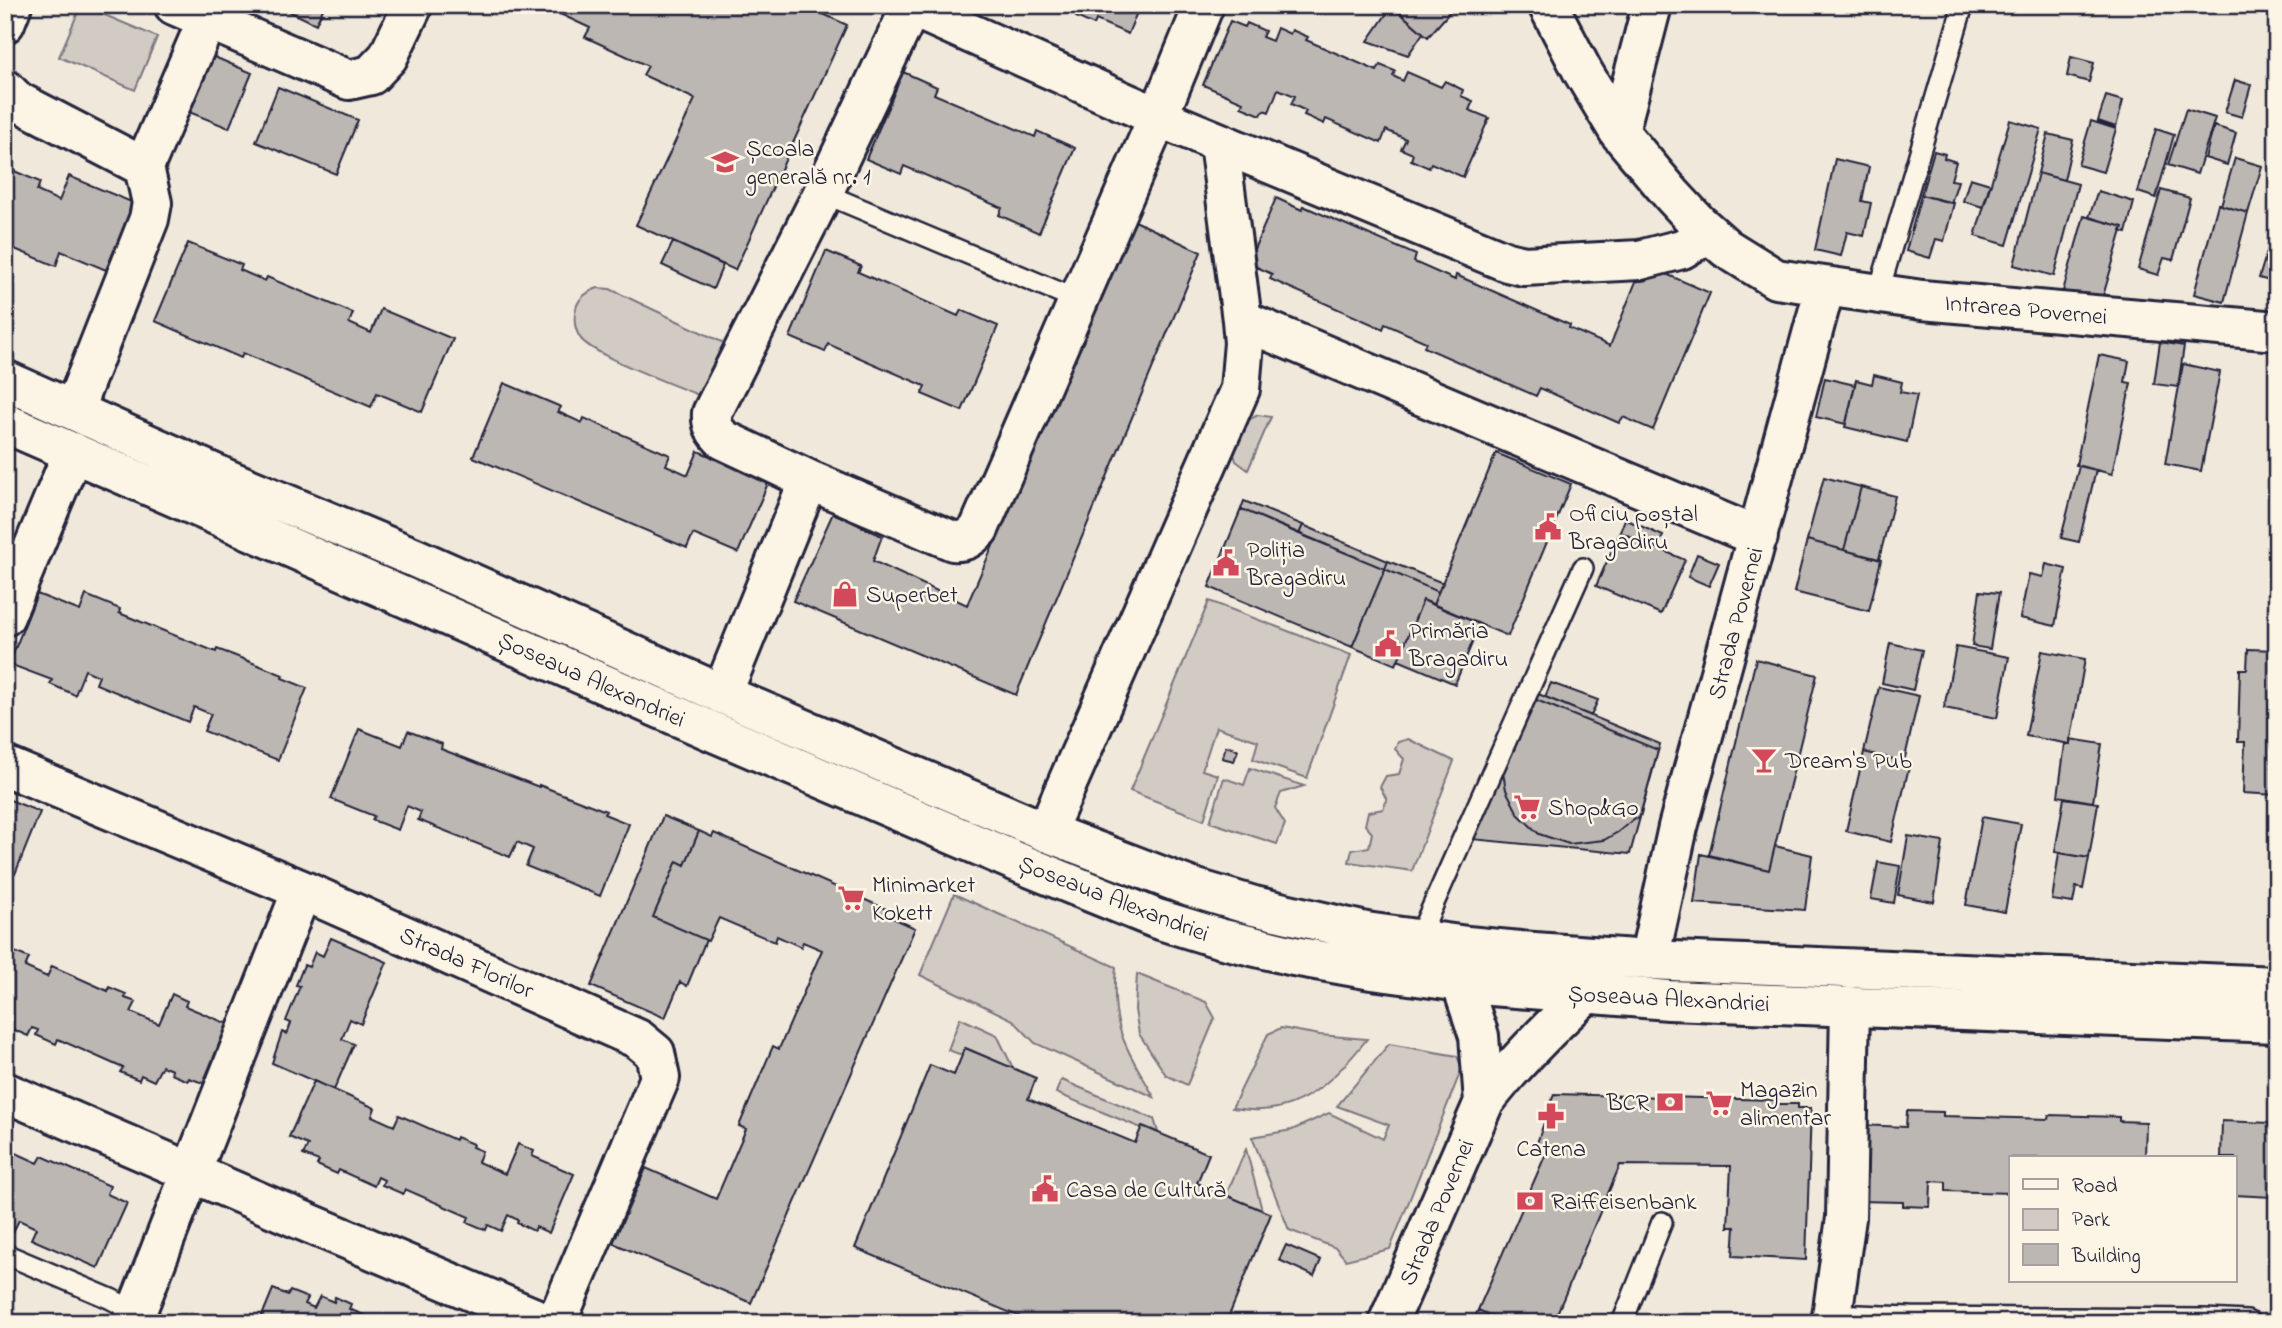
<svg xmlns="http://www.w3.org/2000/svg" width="2282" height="1328" font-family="'Indie Flower',sans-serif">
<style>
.green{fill:#d1cbc3;stroke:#7a767f;stroke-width:2}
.building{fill:#bcb7b3;stroke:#22223b;stroke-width:2}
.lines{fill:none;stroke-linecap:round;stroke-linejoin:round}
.lane-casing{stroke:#22223b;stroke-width:24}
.street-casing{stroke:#22223b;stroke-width:44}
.highway-casing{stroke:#22223b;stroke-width:44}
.lane{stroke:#fcf5e5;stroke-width:19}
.street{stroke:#fcf5e5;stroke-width:38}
.highway{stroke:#fcf5e5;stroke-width:38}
.labels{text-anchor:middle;stroke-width:5;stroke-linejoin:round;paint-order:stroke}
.poi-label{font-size:24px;fill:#22223b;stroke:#fcf5e5;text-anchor:start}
.street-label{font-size:24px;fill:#22223b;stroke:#fcf5e5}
</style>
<rect width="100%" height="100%" fill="#efe8db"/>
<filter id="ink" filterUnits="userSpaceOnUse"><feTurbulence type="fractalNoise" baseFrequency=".0143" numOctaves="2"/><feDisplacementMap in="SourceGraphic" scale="14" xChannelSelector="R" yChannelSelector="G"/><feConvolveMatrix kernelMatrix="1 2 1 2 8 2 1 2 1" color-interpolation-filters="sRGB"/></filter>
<g filter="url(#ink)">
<path class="green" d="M81,5L157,37L135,90L59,57Z
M598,288L610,289L724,343L698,395C674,385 595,356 581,339C576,332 574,322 575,314C576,299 586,292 598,288Z
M1258,415L1271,417L1248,470L1236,461L1232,447L1246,421Z
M1209,601L1351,655L1307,778L1253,759L1258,741L1216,727L1202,770L1218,775L1204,820L1130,791Z
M1408,739L1454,761L1412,871L1349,862L1352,850L1369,847L1372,833L1365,825L1368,812L1383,809L1387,800L1380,787L1386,776L1399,774L1404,759L1395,749L1398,742Z
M1250,768L1304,786L1281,793L1275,808L1285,824L1277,844L1210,822L1224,778L1244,785Z
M954,894L1116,967C1110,1028 1125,1045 1154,1097L1035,1043L1013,1020L920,975Z
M1137,974L1206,1002L1215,1018L1187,1085L1166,1075L1139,1034L1135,1010Z
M960,1018L997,1035L1013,1068L966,1048L962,1055L948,1050Z
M1281,1028L1320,1035L1367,1039C1339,1074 1307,1109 1260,1110C1251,1111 1241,1109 1232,1108L1268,1034Z
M1389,1044L1457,1056L1462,1068L1390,1249L1346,1260L1336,1248L1289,1230L1252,1137L1292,1130L1329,1113L1383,1139L1389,1125L1337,1106Z
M1062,1080L1154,1119L1158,1132L1143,1126L1141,1128L1056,1093L1060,1082Z
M1246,1149L1262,1210L1226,1195Z"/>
<path class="building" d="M276,5H325L316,24Z
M541,5H804L847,25L735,270L636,225L695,99L643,75L648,66L585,37L590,28Z
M1067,5H1140L1128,34L1096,20L1094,25L1076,17L1078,11Z
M1391,5H1456L1428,37Z
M1392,6L1423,33L1408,55L1368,41Z
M1230,21L1245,27L1247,23L1265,31L1262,37L1272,41L1277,28L1290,34L1292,30L1308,37L1306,40L1377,71L1380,65L1395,71L1393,76L1403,81L1407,72L1441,87L1445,81L1463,90L1461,96L1473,101L1469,110L1489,118L1463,177L1431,163L1429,168L1411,160L1413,154L1401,149L1406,139L1386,130L1381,143L1326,119L1324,124L1304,115L1306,111L1291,104L1295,96L1278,89L1269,112L1264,110L1261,115L1241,107L1243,102L1203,85Z
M212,56L252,73L229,128L189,112Z
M2071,57L2094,63L2089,82L2067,76Z
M903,72L937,87L934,94L1035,137L1037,131L1075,148L1039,233L999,215L1002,208L904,166L901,174L866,159Z
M2235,80L2251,85L2242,117L2225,112Z
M278,87L358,120L336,174L256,142Z
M2106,96L2123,101L2116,127L2098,121Z
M2186,109L2215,118L2197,174L2168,165Z
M2010,120L2041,129L2007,245L1975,236Z
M2091,121L2116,129L2103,172L2078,165Z
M2214,126L2236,133L2227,165L2205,158Z
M2156,129L2174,135L2156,198L2138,192Z
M2048,134L2073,140L2064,180L2038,173Z
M1934,151L1945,154L1944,158L1956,162L1951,180L1958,181L1951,203L1921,195Z
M2235,158L2262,166L2248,213L2221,205Z
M1835,159L1869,167L1862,201L1871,203L1864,236L1847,232L1841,256L1815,250Z
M5,167L40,182L37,191L59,201L69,176L134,203L106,270L61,251L56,266L5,245Z
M2038,173L2078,184L2054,276L2014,265Z
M1970,178L1990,184L1983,207L1963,201Z
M2161,190L2190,198L2173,260L2164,258L2158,275L2138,269Z
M2098,191L2134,202L2126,233L2121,231L2123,227L2089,217Z
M1921,195L1954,203L1944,241L1936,239L1930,258L1906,251Z
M1276,198L1302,210L1303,206L1416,255L1414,262L1455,280L1456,275L1570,325L1569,328L1610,346L1643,264L1710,293L1653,430L1623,417L1619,423L1540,388L1536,396L1424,347L1426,342L1385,324L1383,329L1270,279L1272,274L1248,263Z
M2218,204L2248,213L2224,302L2194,294Z
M2084,216L2123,227L2101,303L2063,291Z
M2277,219V283L2259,278Z
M1135,221L1201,252L1016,695L793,601L833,513L882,536L873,561L967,605Z
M673,242L723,265L713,289L662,265Z
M188,243L242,265L240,270L265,281L267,277L353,313L349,323L371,333L381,309L453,339L422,412L377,393L371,407L243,353L241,358L155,321Z
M826,251L861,266L858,272L958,316L961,310L998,326L962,411L922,394L925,386L828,344L825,352L790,337Z
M2160,342L2184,346L2178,387L2154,384Z
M2099,355L2129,361L2125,382L2131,383L2112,474L2076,465Z
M2183,364L2220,372L2201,471L2165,464Z
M1874,375L1902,382L1900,392L1917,395L1907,442L1845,427L1856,380L1872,384Z
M1825,378L1855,385L1846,424L1816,417Z
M504,383L561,407L558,412L582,423L584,418L670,455L666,465L688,475L698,451L717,459L720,452L772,474L738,553L693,534L687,548L473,457Z
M1496,453L1571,484L1508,636L1433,605Z
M2079,466L2096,470L2079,542L2061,538Z
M1824,477L1861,487L1844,550L1807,540Z
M1861,487L1895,496L1879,559L1844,550Z
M1244,501L1303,525L1299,534L1241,509Z
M1241,509L1385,569L1352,647L1209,587Z
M1625,519L1663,536L1657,548L1620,532Z
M1303,525L1388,561L1385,569L1299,534Z
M1620,532L1685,560L1661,614L1596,586Z
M1807,540L1881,560L1869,611L1794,592Z
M1697,554L1719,563L1709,586L1688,577Z
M1388,561L1443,583L1438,592L1385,569Z
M2046,564L2066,569L2055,626L2020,618L2029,574L2043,577Z
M1385,569L1438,592L1433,605L1423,600L1396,665L1352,647Z
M1980,591L1999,593L1990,649L1972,646Z
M37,594L80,611L86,595L120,609L119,613L124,615L216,652L217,649L233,655L283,675L282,678L307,688L278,760L204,731L211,714L194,707L188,722L96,684L99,676L85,670L75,695L50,684L52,680L9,664Z
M1423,600L1480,624L1455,684L1398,660Z
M1890,643L1922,650L1913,690L1882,683Z
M1956,647L2009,657L1997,718L1944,708Z
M2248,649L2277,650V795L2243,793L2245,742H2238L2240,669H2247Z
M2042,651L2085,659L2070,744L2026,736Z
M1756,659L1817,675L1769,870L1709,855Z
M1551,683L1598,700L1591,716L1545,697Z
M1879,687L1919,696L1904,762L1864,752Z
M1531,691L1660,744L1630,854L1471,839Z
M1529,697L1658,750L1639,819L1635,818L1618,832L1604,840L1569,844L1539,834L1518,814L1506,790L1502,767Z
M359,729L402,746L408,731L442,744L441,749L539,787V785L606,811L604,814L629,824L600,896L526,866L533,849L517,842L510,857L418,820L421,812L407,806L398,830L372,820L374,816L331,799Z
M2070,739L2102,744L2093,802L2058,796L2065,744H2070Z
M1226,746L1238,750L1234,761L1222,758Z
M1864,752L1910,763L1891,842L1846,831Z
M5,798L40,812L15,874L5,871Z
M2064,798L2098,803L2089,858L2055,852Z
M663,816L699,831L685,865L677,861L653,917L706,940L687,986L680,982L665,1018L591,986Z
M1982,817L2021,824L2005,912L1966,905Z
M699,831L712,837L714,833L886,909L884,914L915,928L751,1303L613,1243L646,1168L716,1199L746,1129L739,1126L773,1046L779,1049L822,950L803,942L801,947L777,936L775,942L719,918L708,941L653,917L677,861L685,865Z
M1908,836L1943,842L1934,902L1898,895Z
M1775,846L1812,855L1805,910L1694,903L1701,854L1769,870Z
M2059,853L2089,858L2083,889L2076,887L2073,903L2052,900Z
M1878,862L1900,866L1894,903L1871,899Z
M331,938L387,962L361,1024L350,1019L342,1039L354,1044L334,1090L272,1063L282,1032L287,1034L291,1023L286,1021L300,986L296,985L304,965L309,967L315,952L323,956Z
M5,948L29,958L25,967L47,977L52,966L108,991L109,987L126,994L125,998L136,1002L131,1012L159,1024L172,994L187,1001L185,1006L228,1024L203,1083L189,1078L188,1081L171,1074L172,1070L162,1066L154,1081L141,1075L139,1080L120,1072L123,1068L58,1039L56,1044L36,1035L38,1030L32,1028L28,1036L5,1026Z
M965,1048L1036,1078L1028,1099L1135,1143L1142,1126L1209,1154L1197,1183L1271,1214L1226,1323H1035L855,1248L930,1065L954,1075Z
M314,1081L375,1108L372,1116L394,1126L399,1115L455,1140L456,1137L473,1144L472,1147L482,1151L478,1162L505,1174L518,1144L534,1151L532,1156L574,1174L549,1233L536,1227L534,1231L517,1223L518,1220L508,1215L501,1231L488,1225L486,1230L467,1222L469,1217L405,1189L403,1194L382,1185L384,1180L378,1177L374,1186L339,1170L337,1174L317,1165L319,1161L303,1155L308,1145L289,1137Z
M1554,1094L1775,1100V1104H1798V1108H1811L1806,1260L1733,1256L1735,1227H1728L1731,1166L1620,1165L1553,1323H1508L1478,1310L1548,1149L1536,1146Z
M1907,1111L1943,1112V1116L2048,1119L2049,1115L2119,1117V1121L2146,1122L2145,1158H2011V1193L1946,1191V1182L1931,1181L1930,1207L1903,1206V1202L1858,1201L1860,1125L1906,1127Z
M2271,1117H2277V1183L2272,1182V1197L2235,1195V1158H2221L2222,1121L2271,1123Z
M5,1148L38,1163L42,1156L110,1186L107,1194L127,1203L98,1268L31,1239L36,1228L19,1220L13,1232L5,1229Z
M1286,1245L1321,1260L1314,1276L1279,1260Z
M273,1289L288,1295L290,1291L308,1298L305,1304L314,1308L320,1296L334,1302L335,1297L351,1304L349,1309L383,1323H259Z
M1478,1310L1508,1323H1472Z"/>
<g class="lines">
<g class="lane-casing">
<path id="lane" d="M823,193L1078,300
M1878,294L1963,5
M1418,939L1583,568
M5,1254L111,1299L156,1323
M1833,1314L1910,1317L1909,1323
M1910,1317L2204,1319L2247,1321L2251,1323
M1622,1323L1662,1222"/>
</g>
<g class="street-casing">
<path id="street" d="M174,5L349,80L371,75L388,57L413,5
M1204,5L1158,117L979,529C971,538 965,542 953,541L809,480L724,440C715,432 711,425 712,413L823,193L911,7L1158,117L1507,262L1524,266L1640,260L1682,249L1709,233
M1548,5L1583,72L1619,132L1672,195L1698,223L1726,248L1776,279L1922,300L2277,331
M5,23L12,5
M5,89L17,101L144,167
M1619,132L1652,5
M144,167L207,20
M1242,320L1758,537
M74,409L149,219L152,203L144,167
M5,616L73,452
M722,694L809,480
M5,766L302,890L638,1039L655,1053L660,1078L556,1323
M1046,832L1240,389L1244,343L1242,320L1219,143
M1649,960L1678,827L1825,287
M1461,982L1479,1036L1484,1102
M5,1092L299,1219L547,1323
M132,1323L302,890
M1388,1323L1484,1102C1515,1062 1550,1027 1587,993
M1831,1323L1846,1218L1850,1006"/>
</g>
<g class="highway-casing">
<path id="highway" d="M5,380L229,480L413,557L722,694L1046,832L1190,887L1254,906L1366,932L1467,946L1520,951L1649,960L2277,986
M5,423L716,733L1029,867L1157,919L1219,938L1294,956L1372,970L1491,986L1669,1000L2277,1023"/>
</g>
<use href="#lane" class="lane"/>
<use href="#street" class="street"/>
<use href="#highway" class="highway"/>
</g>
</g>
<defs>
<g id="school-bare" transform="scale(2.1)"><path d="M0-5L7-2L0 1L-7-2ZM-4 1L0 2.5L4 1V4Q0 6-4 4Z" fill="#d1495b" stroke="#fcf5e5" stroke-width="2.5" paint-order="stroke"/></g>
<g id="civic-bare" transform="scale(2.1)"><path d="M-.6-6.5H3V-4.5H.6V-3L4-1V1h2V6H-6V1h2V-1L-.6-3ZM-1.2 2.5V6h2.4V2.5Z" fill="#d1495b" stroke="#fcf5e5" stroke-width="2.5" paint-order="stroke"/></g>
<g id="shop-bare" transform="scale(2.1)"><path d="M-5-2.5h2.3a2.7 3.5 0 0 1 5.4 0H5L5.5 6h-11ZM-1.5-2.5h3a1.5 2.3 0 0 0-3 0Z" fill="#d1495b" stroke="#fcf5e5" stroke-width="2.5" paint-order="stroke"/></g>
<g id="bar-bare" transform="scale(2.1)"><path d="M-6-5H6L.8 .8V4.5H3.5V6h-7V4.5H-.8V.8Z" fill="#d1495b" stroke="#fcf5e5" stroke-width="2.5" paint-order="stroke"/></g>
<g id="supermarket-bare" transform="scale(2.1)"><path d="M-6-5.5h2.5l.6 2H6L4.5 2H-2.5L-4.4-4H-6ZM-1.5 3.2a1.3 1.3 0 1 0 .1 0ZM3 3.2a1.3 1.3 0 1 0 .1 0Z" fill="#d1495b" stroke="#fcf5e5" stroke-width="2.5" paint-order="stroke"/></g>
<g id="bank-bare" transform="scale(2.1)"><path d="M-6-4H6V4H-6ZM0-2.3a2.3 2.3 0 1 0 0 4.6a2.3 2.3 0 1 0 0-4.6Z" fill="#d1495b" stroke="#fcf5e5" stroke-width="2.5" paint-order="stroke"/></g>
<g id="pharmacy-bare" transform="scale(2.1)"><path d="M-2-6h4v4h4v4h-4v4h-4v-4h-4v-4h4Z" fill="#d1495b" stroke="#fcf5e5" stroke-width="2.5" paint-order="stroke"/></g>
</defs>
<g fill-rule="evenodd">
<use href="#school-bare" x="725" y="162"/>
<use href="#civic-bare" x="1548" y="527"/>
<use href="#civic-bare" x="1226" y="563"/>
<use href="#shop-bare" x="845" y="594"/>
<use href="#civic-bare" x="1388" y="644"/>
<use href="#bar-bare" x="1764" y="760"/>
<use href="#supermarket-bare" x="1527" y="807"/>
<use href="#supermarket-bare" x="851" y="898"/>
<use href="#bank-bare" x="1670" y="1102"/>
<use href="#supermarket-bare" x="1719" y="1103"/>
<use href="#pharmacy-bare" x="1551" y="1116"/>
<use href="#civic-bare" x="1045" y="1189"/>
<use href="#bank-bare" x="1530" y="1201"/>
</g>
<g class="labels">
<g class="poi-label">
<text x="746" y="156">Școala<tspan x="746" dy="28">generală nr. 1</tspan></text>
<text x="1569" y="521">Oficiu poștal<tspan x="1569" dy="28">Bragadiru</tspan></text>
<text x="1247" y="557">Poliția<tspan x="1247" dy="28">Bragadiru</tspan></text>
<text x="866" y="602">Superbet</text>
<text x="1409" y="638">Primăria<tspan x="1409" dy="28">Bragadiru</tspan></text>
<text x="1785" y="768">Dream's Pub</text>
<text x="1548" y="815">Shop&amp;Go</text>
<text x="872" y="892">Minimarket<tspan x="872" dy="28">Kokett</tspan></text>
<text x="1740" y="1097">Magazin<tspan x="1740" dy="28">alimentar</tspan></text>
<text x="1649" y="1110" text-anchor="end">BCR</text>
<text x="1551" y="1156" text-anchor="middle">Catena</text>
<text x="1066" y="1197">Casa de Cultură</text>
<text x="1551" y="1209">Raiffeisenbank</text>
</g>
<g class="street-label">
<text transform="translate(2026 309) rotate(5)" y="8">Intrarea Povernei</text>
<text transform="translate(1735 623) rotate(-75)" y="8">Strada Povernei</text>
<text transform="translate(592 679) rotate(24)" y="8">Șoseaua Alexandriei</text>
<text transform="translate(1114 898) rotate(21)" y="8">Șoseaua Alexandriei</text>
<text transform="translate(467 962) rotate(24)" y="8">Strada Florilor</text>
<text transform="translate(1669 998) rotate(3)" y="8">Șoseaua Alexandriei</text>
<text transform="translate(1436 1212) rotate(-67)" y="8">Strada Povernei</text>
</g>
</g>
<rect width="2282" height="1328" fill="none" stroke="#fcf5e5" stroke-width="28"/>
<rect x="14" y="14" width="2254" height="1300" fill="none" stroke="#22223b" stroke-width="2.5" filter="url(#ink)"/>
<rect x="2009" y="1156" width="228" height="126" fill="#fcf5e5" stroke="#a5a1a1" stroke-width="2"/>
<rect x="2023" y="1179" width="35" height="10" fill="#fcf5e5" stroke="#a5a1a1" stroke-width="2"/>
<text x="2072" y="1192" font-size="21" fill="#22223b">Road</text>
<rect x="2023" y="1209" width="35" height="21" fill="#d1cbc3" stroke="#a5a1a1" stroke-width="2"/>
<text x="2072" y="1226" font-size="21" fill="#22223b">Park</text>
<rect x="2023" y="1244" width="35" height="21" fill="#bcb7b3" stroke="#a5a1a1" stroke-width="2"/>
<text x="2072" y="1262" font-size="21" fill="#22223b">Building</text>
</svg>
